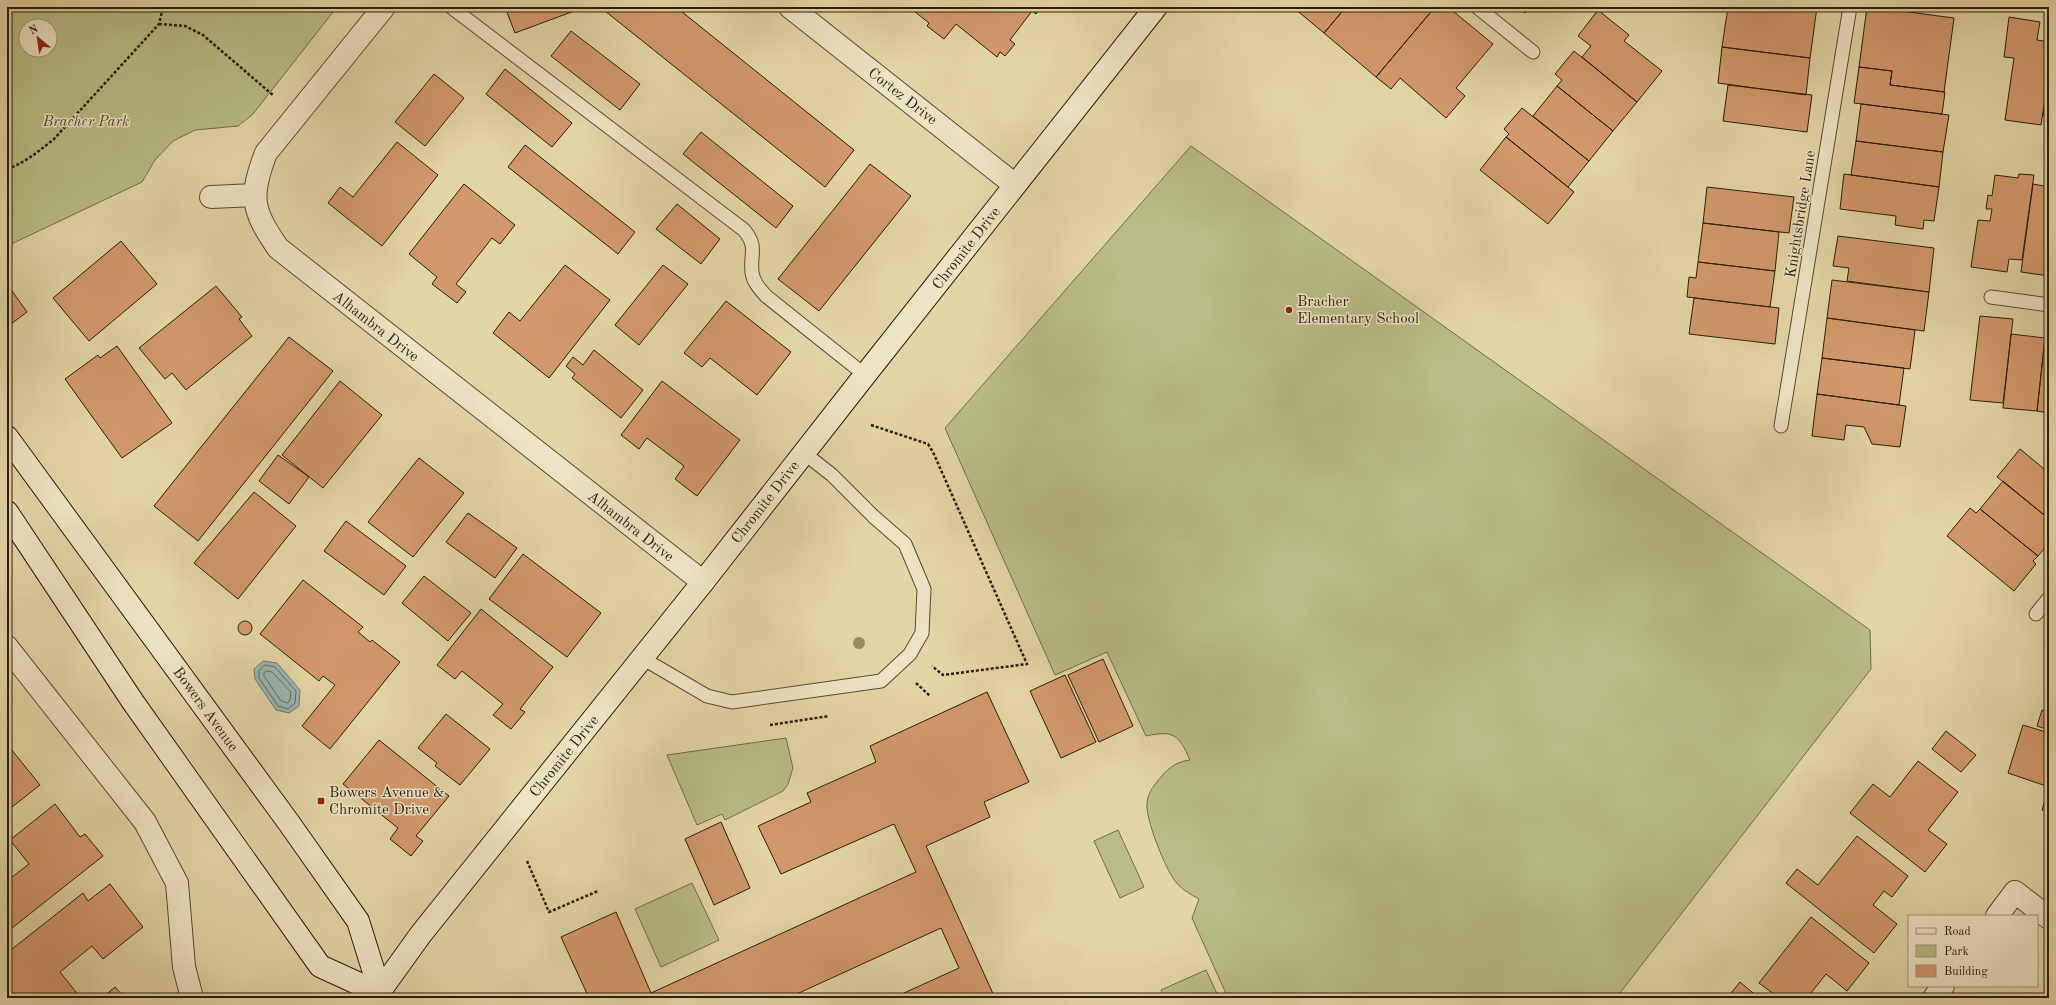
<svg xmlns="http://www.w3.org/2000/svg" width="2056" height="1005" font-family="'Old Standard TT',serif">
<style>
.green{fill:#b7bd84;stroke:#706d48;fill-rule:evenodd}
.water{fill:#9ab6b3;stroke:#6d7970}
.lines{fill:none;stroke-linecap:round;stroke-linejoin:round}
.shore{stroke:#626a5f;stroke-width:1}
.building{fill:#d2996c;stroke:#2a1d0b}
.lane-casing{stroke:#584b32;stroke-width:15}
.street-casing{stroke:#584b32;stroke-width:24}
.secondary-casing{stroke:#2a1d0b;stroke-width:24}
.path{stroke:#2a1d0b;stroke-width:2.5;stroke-dasharray:3 2;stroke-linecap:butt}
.lane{stroke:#ede4c5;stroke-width:13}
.street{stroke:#ede4c5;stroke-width:22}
.secondary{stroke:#ede4c5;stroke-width:22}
.tree{fill:#948b65}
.poi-dot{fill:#8f2418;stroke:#ede4c5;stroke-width:1.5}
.labels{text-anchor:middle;stroke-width:3;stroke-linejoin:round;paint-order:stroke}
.street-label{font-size:15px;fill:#2a1d0b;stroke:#ede4c5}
.park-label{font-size:15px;font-style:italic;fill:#544d2f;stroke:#ede4c5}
.poi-label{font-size:15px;fill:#2a1d0b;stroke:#ede4c5;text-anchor:start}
</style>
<rect width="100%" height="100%" fill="#e3d6a6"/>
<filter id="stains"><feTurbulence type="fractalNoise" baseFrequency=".005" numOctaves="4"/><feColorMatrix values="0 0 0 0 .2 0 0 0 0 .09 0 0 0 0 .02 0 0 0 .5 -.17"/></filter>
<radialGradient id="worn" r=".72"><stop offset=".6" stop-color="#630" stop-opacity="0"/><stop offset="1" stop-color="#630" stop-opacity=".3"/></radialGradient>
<path class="green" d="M7,7H337L253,114L238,126L195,130L173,141L155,160L142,182L7,246ZM26,26H50V50H26Z
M1191,146L1870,630L1871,669L1616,998H1228L1192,918L1199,899C1190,894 1181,889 1175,881C1165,868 1145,818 1147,803C1148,792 1155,784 1162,776C1169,767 1179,761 1190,760C1179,735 1174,730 1146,736L1107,652L1055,675L945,428Z
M786,738L793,768L788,784L783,791L725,820L722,814L697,825L667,755Z
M1118,830L1144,887L1120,898L1094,841Z
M692,883L719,940L661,967L635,909Z
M1206,970L1219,998H1165L1161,990Z"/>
<path class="water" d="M263,661L277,663L300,690L299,706L289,713L276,710L255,679L254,669Z"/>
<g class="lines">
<path class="shore" d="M265,665L275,667L296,691L295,703L288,709L278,706L259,678V671Z
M267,671L272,672L291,692L290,700L288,703L281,701L264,676V673Z"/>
</g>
<path class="building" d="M505,7H585L515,33Z
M600,7H676L854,150L825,187Z
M909,7H1042L1036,14L1032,11L1010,40L1015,44L1005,56L1000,52L997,57L956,24L944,39L927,26L929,23Z
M1295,7H1346L1324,33L1294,8Z
M1346,7H1435L1376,77L1324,33Z
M1435,7H1448L1493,44L1456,88L1465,96L1446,118L1400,78L1391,89L1376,77Z
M1518,7H1530L1525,13Z
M1728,7H1817L1810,58L1722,47Z
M1867,7H1902L1901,11L1954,18L1944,92L1890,85L1892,71L1859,67Z
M1598,10L1629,35L1624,41L1662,71L1637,102L1582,57L1591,46L1578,36Z
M2009,17L2040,22L2037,40L2049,42V74L2041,125L2005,120L2014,58L2004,57Z
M571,31L640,84L620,110L551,56Z
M1722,47L1810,58L1806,95L1718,83Z
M1574,51L1637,102L1613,131L1557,86L1562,80L1555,74Z
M1859,67L1892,71L1890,85L1945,92L1942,114L1854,103Z
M505,69L572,123L552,147L486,94Z
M434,74L464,98L425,146L395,122Z
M2049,74V116L2043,115Z
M1728,85L1812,95L1807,132L1723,121Z
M1557,86L1613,131L1589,161L1533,116Z
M1861,104L1949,115L1943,152L1856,141Z
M1522,108L1589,161L1568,187L1506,137L1509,134L1504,129Z
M701,132L793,206L776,228L683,154Z
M1506,137L1574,192L1548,224L1480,170Z
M1856,141L1943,152L1939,187L1851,175Z
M397,142L438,175L382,246L328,203L340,187L353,197Z
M525,145L635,232L618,254L508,167Z
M870,164L911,196L819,311L778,279Z
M1844,174L1939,187L1934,221L1924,220L1923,229L1895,225L1896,216L1840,209Z
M2019,174L2034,175L2022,260L2009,259L2007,272L1971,267L1978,220L1990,221L1992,209H1986L1988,195L1992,196L1995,175L2018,178Z
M464,184L515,225L500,244L492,238L456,284L466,292L457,303L432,284L437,277L409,254Z
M2033,184L2049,187V276L2021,272Z
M1707,187L1794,197L1789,233L1703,223Z
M677,204L720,239L701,264L656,229Z
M1703,223L1779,232L1775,271L1698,262Z
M1838,236L1934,248L1929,292L1847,281L1849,268L1833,266Z
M121,241L157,284L89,341L53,298Z
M1698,262L1775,271L1770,307L1687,297L1689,277L1696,278Z
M565,265L610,300L549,378L493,333L509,312L520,321Z
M663,265L688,284L639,345L615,325Z
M1832,280L1929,292L1924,331L1827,318Z
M7,284L27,312L7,327Z
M216,286L242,317L239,319L252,336L186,390L172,373L165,379L139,348Z
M1694,298L1779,308L1775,344L1689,334Z
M726,301L791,352L757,395L710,358L702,367L684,353Z
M1980,316L2013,319L2003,403L1970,400Z
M1827,318L1915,330L1910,369L1822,358Z
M2011,334L2045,338L2037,411L2003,408Z
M289,337L333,371L198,541L154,506Z
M2045,338H2049V413L2037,411Z
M117,346L172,423L122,458L65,379L98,355L100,358Z
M594,350L643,390L621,418L572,378L575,374L566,366L573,357L583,365Z
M1822,358L1904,368L1899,405L1817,394Z
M340,381L382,415L323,488L282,455Z
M662,381L740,440L697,496L675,479L684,466L647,438L639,449L621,435Z
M1817,394L1906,406L1900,447L1872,444L1864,427L1846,425L1844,440L1812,436Z
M2020,449L2049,473V507L2043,514L1997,477Z
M278,455L309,477L289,504L259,481Z
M419,458L464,493L413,557L368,522Z
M2003,481L2049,519V543L2038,556L1980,509Z
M254,492L296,526L238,599L194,563Z
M1970,508L1976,513L1980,509L2038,556L2033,561L2036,564L2014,591L1947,536Z
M468,513L517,548L495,578L446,542Z
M346,521L406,566L384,595L324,551Z
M523,554L601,613L567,657L489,599Z
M424,576L471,613L448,641L402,603Z
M303,580L363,627L358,632L370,642L372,640L400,662L330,749L302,726L335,685L323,676L319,681L260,634Z
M481,609L553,667L520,709L525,712L511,729L493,715L503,704L462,671L455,679L437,665Z
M238 628a7 7 0 1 1 14 0a7 7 0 1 1-14 0Z
M1103,659L1133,726L1099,742L1068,675Z
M1065,675L1096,742L1061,758L1030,691Z
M987,692L1029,782L984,802L990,817L926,846L995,998H893L959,968L941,928L788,998H589L561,937L616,912L651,993L916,872L894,824L781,874L758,826L811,802L807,793L876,762L870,746Z
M2042,710L2049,712V730L2037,726Z
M446,714L490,749L460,785L435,766L437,763L418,748Z
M2023,725L2049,733V787L2008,773Z
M1946,731L1976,755L1961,772L1932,749Z
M379,740L449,796L416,836L423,841L411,856L390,839L398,828L343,784Z
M7,744L40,785L7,811Z
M1918,761L1958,792L1928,830L1947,844L1925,872L1850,813L1873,784L1890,797Z
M2049,787V812L2042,810Z
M55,804L80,837L85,834L103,856L7,932V881L29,864L10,840Z
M721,822L750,888L714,905L685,839Z
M1857,836L1908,876L1892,897L1884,891L1873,905L1897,924L1874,953L1786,883L1797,869L1818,885Z
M110,884L143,927L103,959L92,946L60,972L80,997L78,998H7V953L83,893L88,901Z
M1811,917L1869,963L1847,991L1826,974L1807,998H1779L1759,983Z
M1740,982L1759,998H1727Z
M115,987L125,998H102Z"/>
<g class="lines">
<g class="lane-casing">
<path id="lane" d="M451,7L744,230C758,247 750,253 752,272C753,282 760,289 766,296L865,375
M1477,7L1533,52
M1991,297L2049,305
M1781,426L1850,7
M2036,614L2049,598
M642,658L707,696L732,702L881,681L910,654L922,633L924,589L905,544L873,516L832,475L804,453"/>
</g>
<g class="street-casing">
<path id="street" d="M384,7L266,153C249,197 252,210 278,248L703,582
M790,7L1015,185
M211,197L255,195
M7,647L145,822L177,883L184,967L192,998
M1997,916L2015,892L2049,918
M1934,998L1943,986"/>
</g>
<g class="secondary-casing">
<path id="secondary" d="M7,437L289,823L358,921L382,998
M7,512L133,702L320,966L379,993
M375,998L421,934L703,582L865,375L1156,7"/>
</g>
<path class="path" d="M159,24L185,26L203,35L274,96
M7,169C25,163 39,151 54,139L159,24L163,7
M871,425L928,444L933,452L1027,664L943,675L932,666
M916,683L930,696
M770,725L829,716
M527,861L549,912L598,891"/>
<use href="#lane" class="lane"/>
<use href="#street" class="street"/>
<use href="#secondary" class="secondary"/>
</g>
<circle class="tree" cx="859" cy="643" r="6"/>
<g class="poi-dot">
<circle cx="1289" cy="310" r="4"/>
<rect x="317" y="797" width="8" height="8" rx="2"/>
</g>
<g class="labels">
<g class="street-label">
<text transform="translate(903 96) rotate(38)" y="5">Cortez Drive</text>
<text transform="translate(1800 214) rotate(-81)" y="5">Knightsbridge Lane</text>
<text transform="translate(966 248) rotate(-52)" y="5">Chromite Drive</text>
<text transform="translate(376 326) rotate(38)" y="5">Alhambra Drive</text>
<text transform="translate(765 502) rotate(-52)" y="5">Chromite Drive</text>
<text transform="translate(631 526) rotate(38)" y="5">Alhambra Drive</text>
<text transform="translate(206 709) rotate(54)" y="5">Bowers Avenue</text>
<text transform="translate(564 756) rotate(-51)" y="5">Chromite Drive</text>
</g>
<g class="park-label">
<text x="86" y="126">Bracher Park</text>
</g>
<g class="poi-label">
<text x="1297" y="306">Bracher<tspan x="1297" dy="17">Elementary School</tspan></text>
<text x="329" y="797">Bowers Avenue &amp;<tspan x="329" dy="17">Chromite Drive</tspan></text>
</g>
</g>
<rect width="2056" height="1005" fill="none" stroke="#e3d6a6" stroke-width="24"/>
<rect x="8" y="8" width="2040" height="989" fill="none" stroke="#2a1d0b" stroke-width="2"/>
<rect x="12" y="12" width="2032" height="981" fill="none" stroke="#2a1d0b"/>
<rect x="1908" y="915" width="130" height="72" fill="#ede4c5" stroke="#9f947b"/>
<rect x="1916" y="928" width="20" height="6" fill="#ede4c5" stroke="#9f947b"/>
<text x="1944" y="935" font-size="12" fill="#2a1d0b">Road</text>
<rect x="1916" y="945" width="20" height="12" fill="#b7bd84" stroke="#9f947b"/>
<text x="1944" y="955" font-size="12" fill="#2a1d0b">Park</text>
<rect x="1916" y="965" width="20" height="12" fill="#d2996c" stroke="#9f947b"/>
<text x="1944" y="975" font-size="12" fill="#2a1d0b">Building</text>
<g transform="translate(38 38) rotate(331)"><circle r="19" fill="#ede4c5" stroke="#9f947b"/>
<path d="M0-3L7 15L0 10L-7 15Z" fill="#8f2418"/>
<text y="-6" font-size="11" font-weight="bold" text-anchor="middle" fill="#2a1d0b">N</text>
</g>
<rect width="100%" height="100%" filter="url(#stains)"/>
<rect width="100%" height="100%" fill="url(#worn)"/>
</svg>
